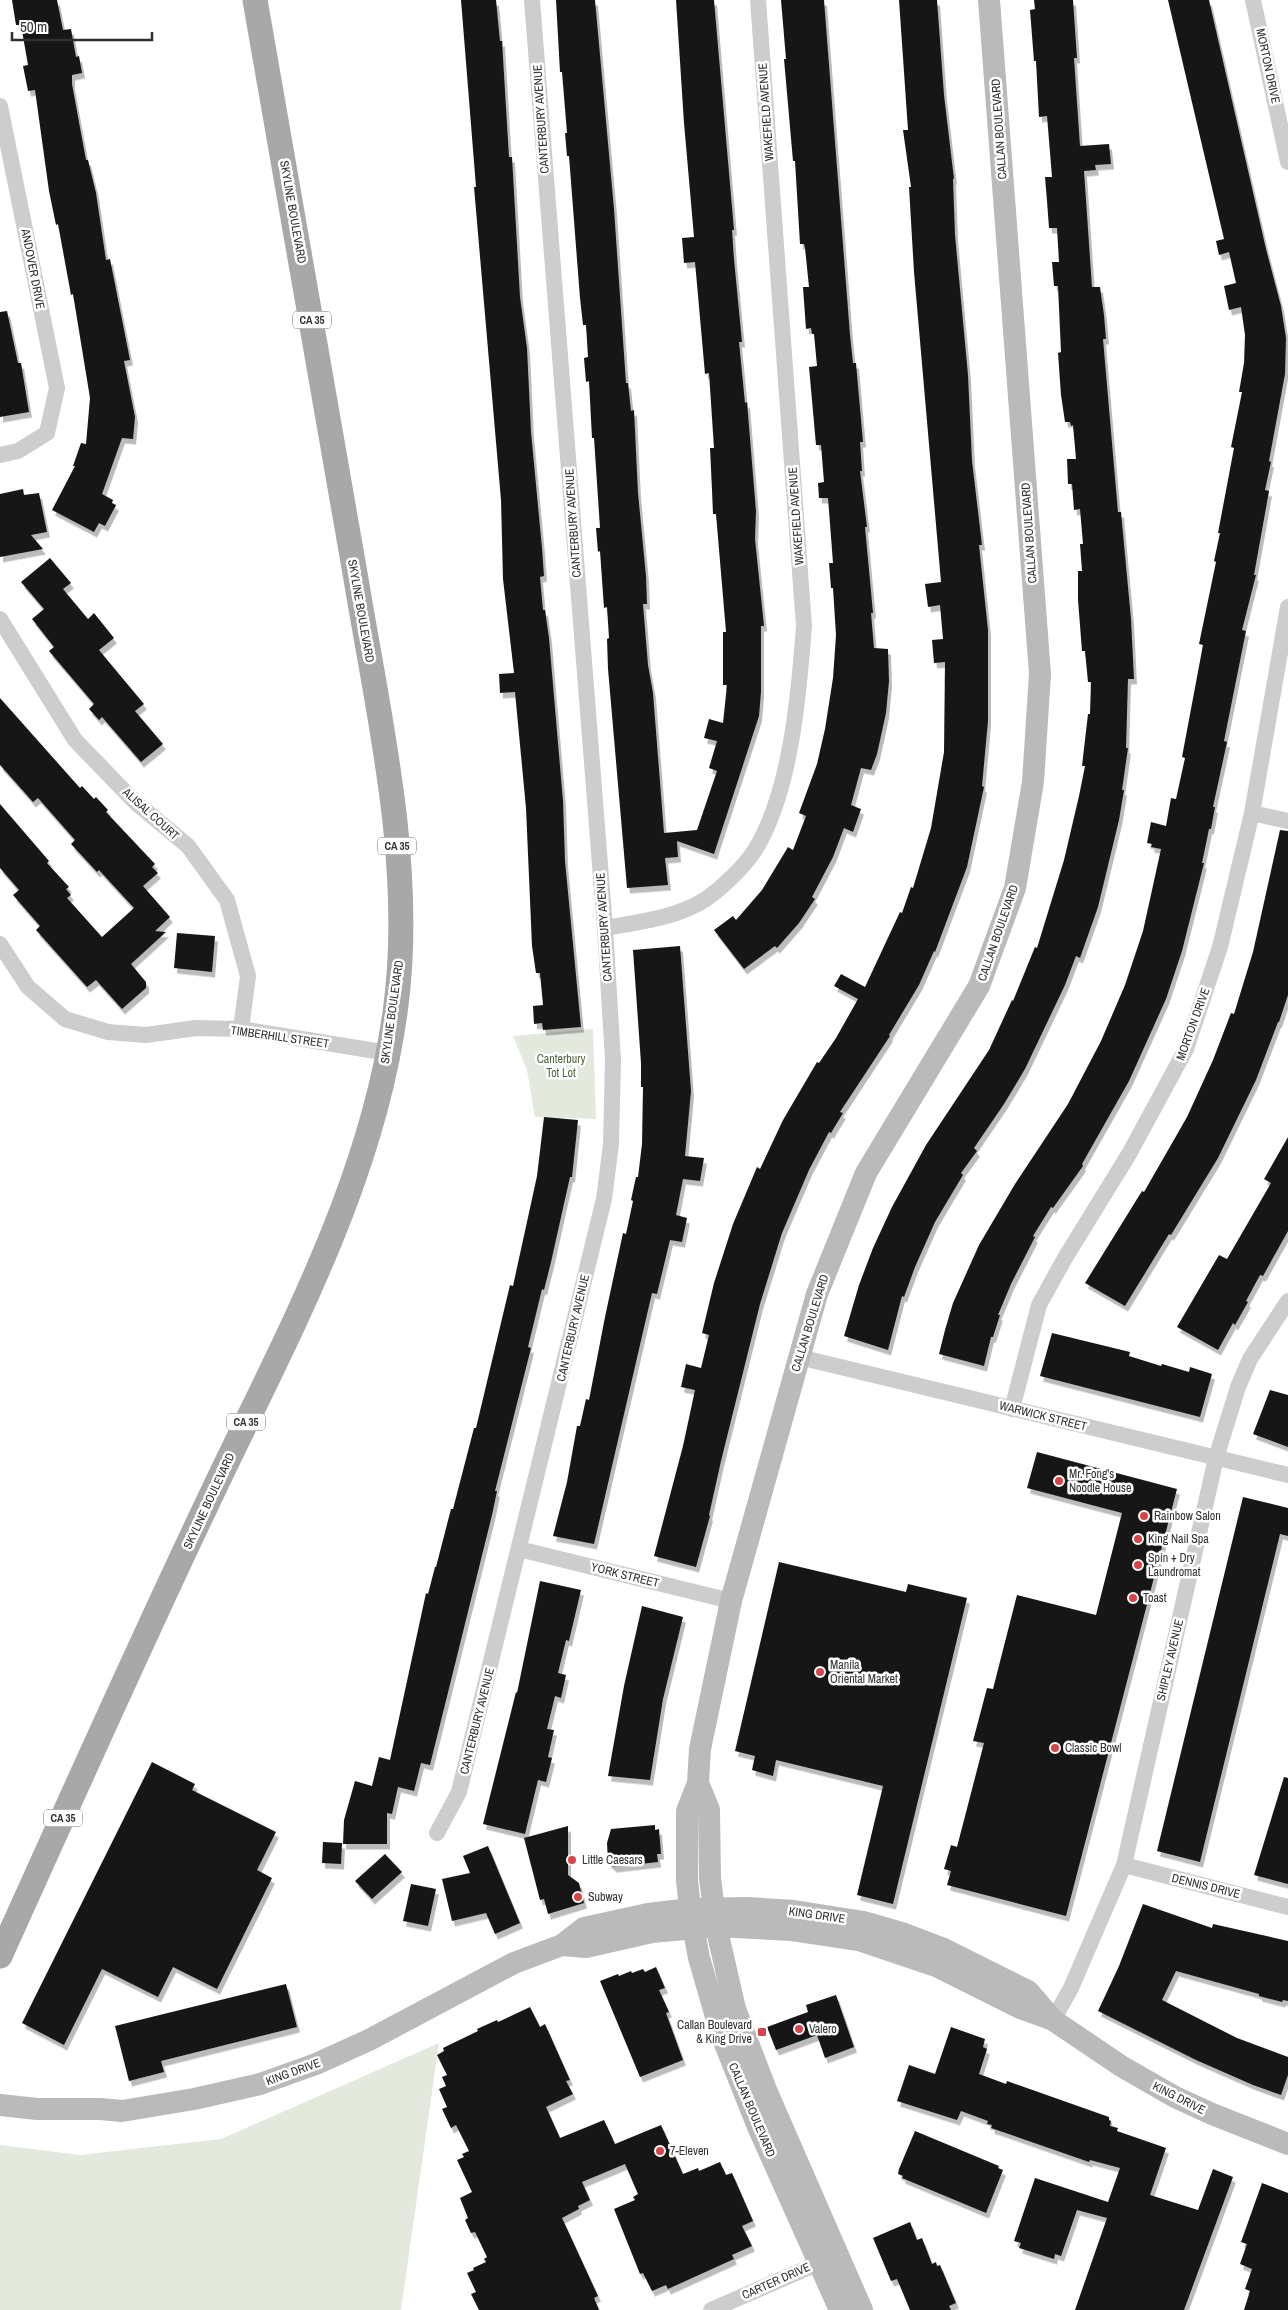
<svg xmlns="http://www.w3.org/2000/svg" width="1288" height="2310" font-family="'Archivo Narrow',sans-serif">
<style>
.green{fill:#e3e9dd}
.building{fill:#171717;filter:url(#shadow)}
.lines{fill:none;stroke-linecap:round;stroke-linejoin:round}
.street{stroke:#cdcdcd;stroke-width:16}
.secondary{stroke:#bababa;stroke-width:22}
.primary{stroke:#a8a8a8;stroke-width:25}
.poi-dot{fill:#d64448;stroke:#fff;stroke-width:2}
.labels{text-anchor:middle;stroke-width:5;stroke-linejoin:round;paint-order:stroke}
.shield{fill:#fff;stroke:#6e6e6e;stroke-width:1}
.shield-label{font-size:11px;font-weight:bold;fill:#303030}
.street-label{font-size:12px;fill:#303030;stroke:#fff}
.park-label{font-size:12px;fill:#526941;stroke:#fff}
.poi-label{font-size:12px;fill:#303030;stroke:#fff;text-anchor:start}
</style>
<defs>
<filter id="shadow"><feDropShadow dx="3" dy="5.5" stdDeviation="0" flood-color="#0004"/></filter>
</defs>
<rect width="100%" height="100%" fill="#fff"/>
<path class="green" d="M593,1029L596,1119L535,1117L527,1070L513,1036Z
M439,2043L401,2310H0V2145L80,2155L221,2139Z"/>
<path class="building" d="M12,0H57L63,30L71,29L76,57L79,56L82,73L72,75V84L86,160H88L96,193L106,260L110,259L130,360L124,361L135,417L133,439L122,438L102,494L113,500L112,503L116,505L105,526L99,523L94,532L52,510L75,466H73L81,443L86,444L90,398L73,294L71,295L58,224L56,225L49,191L35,90L28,91L23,66L28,65L21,25H16Z
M461,0H496L500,41H502L509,157H512L520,297L527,348L531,432L542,548L544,576L540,577L543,610H545L549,638L563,801L565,861L581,1027L543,1030L542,1023L534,1024L533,1006L543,1005L540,973H536L532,946L526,808L515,692L500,693L499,674L514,673L503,579L501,500L474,187H476Z
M556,0H595L614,209L626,383H628L631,411L634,410L638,493L646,576L647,604H643L648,665L653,693L664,833L697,830L717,771L709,768L717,741L704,738L709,719L723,723L727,685H723V632H726L716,514H713L712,490L710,448H714L709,373L705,374L695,262L684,263L682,238L694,237L684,123L676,0H714L734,230H732L734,259L742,342H739L745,403L747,402L756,511L755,539L764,626H761V692L759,716L714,854L677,841L678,857L665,858L668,885L627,888L608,669L607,639L609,638L607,607L604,608L600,551L598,552L596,528H600L594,438H592L589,381L586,382L584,358L588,357L586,325H583L580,298L569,156H567L565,133H567L562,72H560Z
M781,0H824L850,335L853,363H856L863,442H860L862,471H860L867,527H865L873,613H871L874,648L888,649L889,681L886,713L877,754L871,770L861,768L851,805L861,809L853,832L844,828L833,857L812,897L815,899L799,923L777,948L775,946L744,969L714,930L733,916L736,920L762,890L788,847L793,850L806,816L799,813L817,764L825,729L833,678L836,635L833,588H831L829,563H833L828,498H819L818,483L824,482L821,445H816L809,367L817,366L814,334H812L811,328L806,329L803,287H809L805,248L804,244H800L795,161H793L784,59H786Z
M899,0H937L944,95L954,179H953L955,235L968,375L972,461L982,545H979L988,630V721L982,786L984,787L967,867L935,952L934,951L919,985L889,1035L890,1036L840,1112L843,1113L831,1133L829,1132L809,1170L782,1233L760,1304L721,1461L709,1515L710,1516L696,1567L654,1556L683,1446L695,1390L681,1387L686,1364L701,1368L709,1335L702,1333L714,1283L733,1224L757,1167L760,1169L783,1120L817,1062L819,1063L836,1038L858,999L834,986L841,974L865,987L900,912L902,913L911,887L913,888L931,828L944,752L945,662L934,663L932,640L943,639L940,605L928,607L925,584L941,582L914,272L909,187H911L903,130H908Z
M1034,0H1073L1077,58H1074L1080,146L1109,144L1111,164L1095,165L1096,170L1084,171L1092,287H1100L1104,315L1106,339H1103L1118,512H1121L1131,619L1134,679H1128L1126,748H1128L1122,790H1124L1119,820L1098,907L1080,958L1076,956L1065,985L1025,1069L1004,1104L974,1148L977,1151L961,1173L963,1175L935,1222L915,1267L904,1297L902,1296L888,1350L844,1336L859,1285L873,1248L892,1207L926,1145L989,1050L1012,1000L1013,1001L1035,947L1037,948L1064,860L1079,796L1085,766H1082L1088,714H1090L1091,682H1088L1085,651H1082L1078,600V571H1082L1080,544H1083L1080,509L1074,510L1072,484H1068L1067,459H1076L1073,425L1071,426L1070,422H1065L1061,395L1058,353L1061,352L1058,286H1054L1052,262H1059L1057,228H1049L1047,201L1045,177H1052L1047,116L1039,117L1036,61H1034L1030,10L1035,9Z
M1168,0H1209L1266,249L1281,306L1286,338L1285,374L1269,461L1271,462L1265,490L1269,491L1254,575H1256L1242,630L1246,631L1224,741L1227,742L1213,807H1215L1211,829H1209L1202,863H1204L1182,951L1166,999L1129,1081L1082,1164L1083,1166L1053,1208L1051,1207L1033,1236L1035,1237L1011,1284L998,1315H1000L993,1337H991L984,1366L939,1354L945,1330L953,1303L979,1245L1015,1184L1068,1104L1101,1041L1125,985L1143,931L1161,849L1151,847L1152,844L1147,843L1151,822L1166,826L1171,798L1176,799L1185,758L1182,757L1203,645L1199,644L1216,562L1214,561L1220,533H1218L1234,448L1231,447L1242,392H1239L1244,363L1245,335L1241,307L1229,310L1224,286L1236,283L1229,252L1219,255L1216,241L1224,239Z
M7,311L18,363H21L29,412L0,417V312Z
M23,489L24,495L39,493L47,532L31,535L43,549L0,557V494Z
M50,558L71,583L63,589L88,619L94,613L114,638L99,650L144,704L135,711L163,744L141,762L102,717L99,720L89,709L94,704L49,651L54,647L32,619L44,609L21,582Z
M0,698L80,788L82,786L94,799L96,797L108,810L106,812L155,864L152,867L158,873L143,886L170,917L155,931L166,932L131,964L146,982V988L122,1009L96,980L87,987L36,930L40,926L13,895L19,890L0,868V804L49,861L47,863L69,887L66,889L71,895L67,898L102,937L134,908L99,870L97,872L71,844L75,840L38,798L33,802L0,765Z
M1280,830L1288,831V995L1279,1022H1278L1256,1080L1218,1158L1171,1235L1169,1234L1125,1306L1085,1283L1142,1191L1144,1192L1187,1117L1213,1060L1231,1013L1234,1014L1253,952Z
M177,933L215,936L212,972L174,968Z
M680,946L691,1091L685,1156L704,1158L700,1181L683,1179L676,1215L687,1218L682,1242L670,1240L657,1294L652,1293L594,1544L553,1536L567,1482L577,1426H580L586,1399L589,1400L605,1317L623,1233L626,1234L633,1201L631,1200L636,1177H638L642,1144L643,1087H641V1063L633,950Z
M544,1117L578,1120L572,1177H570L551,1262L544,1290L542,1289L528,1347L531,1348L495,1491H497L492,1515L430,1765L421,1763L414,1791L398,1787L392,1814L387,1813V1844H343L344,1820L355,1781L372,1786L379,1757L390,1760L426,1593L428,1594L435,1567H436L451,1509H453L474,1428H476L510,1285L513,1286L537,1176Z
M1288,1137V1231L1263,1276L1260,1275L1246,1301L1248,1302L1235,1325L1233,1323L1218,1350L1177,1327L1219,1255L1227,1259L1271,1183L1264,1179Z
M1052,1333L1130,1352L1129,1356L1161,1366L1162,1364L1189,1372L1190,1367L1212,1374L1200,1417L1040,1376Z
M1270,1390L1288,1395V1447L1253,1434Z
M1037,1452L1177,1489L1066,1916L947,1885L951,1871L944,1869L951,1845L957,1847L984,1743L973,1741L987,1688L993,1689L1017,1595L1096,1615L1122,1513L1027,1488Z
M1243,1497L1288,1508V1536L1280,1534L1200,1862L1157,1851Z
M779,1562L906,1592L908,1584L967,1598L893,1904L857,1895L883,1786L776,1760L773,1776L752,1770L755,1756L735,1751Z
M540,1581L581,1590L569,1641L566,1640L558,1673L566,1675L561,1698L555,1696L547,1729L554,1730L548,1757L552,1758L546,1782L538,1780L525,1834L483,1824L516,1692L517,1693Z
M642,1606L683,1617L663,1699L650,1780L608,1776L624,1686Z
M152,1762L195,1784L192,1790L276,1832L257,1870L272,1878L217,1989L173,1967L158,1997L102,1969L64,2045L22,2023Z
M1284,1777L1288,1778V1884L1254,1875Z
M655,1825V1830L659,1829L661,1854H657L658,1862L614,1867L608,1862L607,1843L611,1829Z
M568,1826V1875L579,1883L584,1903L548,1914L544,1899L540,1900L524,1838Z
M323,1842L342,1843L341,1864L322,1863Z
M488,1846L520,1923L495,1934L486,1913L452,1921L442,1879L470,1873L463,1856Z
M385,1854L402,1872L372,1899L355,1881Z
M411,1884L436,1889L428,1926L403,1921Z
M1143,1904L1212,1928L1213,1924L1288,1941V2001L1283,2000L1282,2002L1259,1996V1994L1176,1971L1162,2000L1237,2038L1288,2057V2075L1281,2095L1253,2085L1196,2060L1098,2011L1119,1966Z
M656,1967L665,1988L659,1990L669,2012L666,2013L683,2060L640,2077L600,1981L618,1974L619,1976L631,1971L632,1973L643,1969L645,1972Z
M286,1984L297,2027L161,2061L164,2072L129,2081L115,2026Z
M836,1995L854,2047L825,2058L817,2035L776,2050L767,2027L808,2012L806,2005Z
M530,2007L540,2027L545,2024L570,2080L566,2081L573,2094L546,2107L560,2138L604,2120L615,2144L661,2125L683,2174L698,2168L699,2171L720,2162L726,2175L732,2173L753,2221L742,2226L752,2246L732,2255L734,2259L668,2289L666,2285L652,2291L643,2273L640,2274L614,2209L635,2200L633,2197L638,2194L625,2164L582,2182L590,2200L578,2206L579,2209L562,2218L598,2296L594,2298L599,2310H479L471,2294L476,2292L467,2273L474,2270L473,2268L486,2262L484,2259L487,2257L475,2232L471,2233L465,2220L468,2218L460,2198L472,2192L457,2160L464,2157L462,2154L469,2151L456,2125L451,2128L442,2109L447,2107L439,2089L446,2086L442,2077L447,2075L437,2055L444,2051L443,2048L478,2031L477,2029L497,2020L498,2022Z
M951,2027L985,2039L983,2047L987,2049L979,2074L1006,2084L1007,2081L1109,2117V2120L1111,2121L1110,2126L1118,2128L1117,2131L1166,2148L1150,2195L1198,2210L1213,2169L1233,2177L1184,2310H1075L1107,2218L1077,2210L1061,2256L1055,2254L1054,2259L1019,2248L1021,2243L1014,2241L1035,2178L1108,2202L1120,2168L1090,2160L1089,2162L991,2128L992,2125L987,2124L988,2121L961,2111L957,2120L897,2101L909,2065L935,2074Z
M915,2131L999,2166L998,2168L1003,2170L986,2213L902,2178L903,2176L898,2174L899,2169Z
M1262,2183L1288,2193V2310H1244L1250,2291L1245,2289L1252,2269L1240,2264L1247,2244L1241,2242Z
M910,2222L917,2240L922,2238L932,2264L936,2262L937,2266L940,2265L956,2303L949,2306L951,2310H910L897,2279L891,2281L873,2238Z"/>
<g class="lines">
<path class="street" d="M1253,0L1288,162
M0,106L57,388L47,433L18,451L0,455
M0,619L75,740L135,802L188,846L227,900L248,976L241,1029
M1252,813L1288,821
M605,928C639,922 677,918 706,899C723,887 744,867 755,850C791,792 799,693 804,626L758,0
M0,944L28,987L65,1019L108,1032L146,1035L196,1028L241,1029L388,1053
M799,1357L1288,1475
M1012,1409L1039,1305L1065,1258L1129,1154L1186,1049L1220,947L1252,813L1288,607
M519,1549L731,1601
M437,1833L459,1792L604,1199L611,1144L613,1060L605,928L532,0
M1124,1865L1288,1907
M1053,2020L1071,1988L1124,1865L1216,1458L1238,1387L1250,1359L1288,1301
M711,2310L819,2263L824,2253"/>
<path class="secondary" d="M698,1783L709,1810L710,1878L716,1926L735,2009L766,2090L862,2310
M562,1945L586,1947L652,1932L716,1926L792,1930L859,1940L936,1966L1020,2008L1053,2020L1121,2066L1175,2097L1212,2114L1288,2144
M0,2105L37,2109H100L122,2111L194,2099L260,2084L316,2064L369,2040L514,1963L562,1945L584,1928L648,1914L690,1909L748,1908L794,1911L864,1922L902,1933L944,1949L1028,1991L1053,2020
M840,2310L758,2127L721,2034L699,1958L690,1909L687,1880V1811L698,1783L700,1749L731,1601L817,1294L866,1173L979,986L1015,888L1033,782L1040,674L989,0"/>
<path class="primary" d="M0,1956C68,1806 135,1655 206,1506C284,1340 380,1173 398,987C411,851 378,713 356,579C323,386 290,193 255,0"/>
</g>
<g class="poi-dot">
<circle cx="1059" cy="1481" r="5"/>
<circle cx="1144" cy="1516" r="5"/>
<circle cx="1138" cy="1539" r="5"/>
<circle cx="1138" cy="1565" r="5"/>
<circle cx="1133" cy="1598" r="5"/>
<circle cx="820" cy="1672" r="5"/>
<circle cx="1055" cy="1748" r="5"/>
<circle cx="572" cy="1860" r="5"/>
<circle cx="578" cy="1897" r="5"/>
<circle cx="799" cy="2029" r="5"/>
<rect x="757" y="2027" width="10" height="10" rx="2.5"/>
<circle cx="660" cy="2151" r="5"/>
</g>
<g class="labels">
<g class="shield">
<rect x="293" y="311.5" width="38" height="17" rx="4"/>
<rect x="378" y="837.5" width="38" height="17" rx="4"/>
<rect x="227" y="1413.5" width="38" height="17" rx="4"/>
<rect x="44" y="1809.5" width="38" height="17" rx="4"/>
</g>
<g class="shield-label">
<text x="312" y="324">CA 35</text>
<text x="397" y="850">CA 35</text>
<text x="246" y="1426">CA 35</text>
<text x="63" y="1822">CA 35</text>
</g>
<g class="street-label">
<text transform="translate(1268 66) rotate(78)" y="4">MORTON DRIVE</text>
<text transform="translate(766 112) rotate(-94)" y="4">WAKEFIELD AVENUE</text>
<text transform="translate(541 119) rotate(-94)" y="4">CANTERBURY AVENUE</text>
<text transform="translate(999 129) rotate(-94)" y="4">CALLAN BOULEVARD</text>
<text transform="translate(293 212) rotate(80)" y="4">SKYLINE BOULEVARD</text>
<text transform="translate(33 269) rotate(79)" y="4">ANDOVER DRIVE</text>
<text transform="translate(796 516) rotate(-94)" y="4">WAKEFIELD AVENUE</text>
<text transform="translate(573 523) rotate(-94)" y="4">CANTERBURY AVENUE</text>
<text transform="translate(1029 533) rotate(-94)" y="4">CALLAN BOULEVARD</text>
<text transform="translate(361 611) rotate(80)" y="4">SKYLINE BOULEVARD</text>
<text transform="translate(151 814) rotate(42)" y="4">ALISAL COURT</text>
<text transform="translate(604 927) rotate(-94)" y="4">CANTERBURY AVENUE</text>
<text transform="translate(998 933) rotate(-71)" y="4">CALLAN BOULEVARD</text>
<text transform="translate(392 1012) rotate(-82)" y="4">SKYLINE BOULEVARD</text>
<text transform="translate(1193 1024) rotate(-70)" y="4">MORTON DRIVE</text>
<text transform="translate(280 1037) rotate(8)" y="4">TIMBERHILL STREET</text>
<text transform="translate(810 1323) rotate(-73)" y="4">CALLAN BOULEVARD</text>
<text transform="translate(573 1328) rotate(-77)" y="4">CANTERBURY AVENUE</text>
<text transform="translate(1043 1416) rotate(14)" y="4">WARWICK STREET</text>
<text transform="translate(209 1501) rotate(-65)" y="4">SKYLINE BOULEVARD</text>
<text transform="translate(625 1575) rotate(14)" y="4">YORK STREET</text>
<text transform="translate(1170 1660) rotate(-77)" y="4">SHIPLEY AVENUE</text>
<text transform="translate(477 1721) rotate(-76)" y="4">CANTERBURY AVENUE</text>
<text transform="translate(1206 1886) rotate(14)" y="4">DENNIS DRIVE</text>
<text transform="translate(817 1915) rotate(8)" y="4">KING DRIVE</text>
<text transform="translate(293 2072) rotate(-20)" y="4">KING DRIVE</text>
<text transform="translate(1179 2098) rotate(27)" y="4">KING DRIVE</text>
<text transform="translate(752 2110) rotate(67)" y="4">CALLAN BOULEVARD</text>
<text transform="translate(776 2281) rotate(-24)" y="4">CARTER DRIVE</text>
</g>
<g class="park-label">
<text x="561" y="1063">Canterbury<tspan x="561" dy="14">Tot Lot</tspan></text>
</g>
<g class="poi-label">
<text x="1069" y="1478">Mr. Fong's<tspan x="1069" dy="14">Noodle House</tspan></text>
<text x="1154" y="1520">Rainbow Salon</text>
<text x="1148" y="1543">King Nail Spa</text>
<text x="1148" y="1562">Spin + Dry<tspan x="1148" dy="14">Laundromat</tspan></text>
<text x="1143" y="1602">Toast</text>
<text x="830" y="1669">Manila<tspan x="830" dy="14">Oriental Market</tspan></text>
<text x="1065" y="1752">Classic Bowl</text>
<text x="582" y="1864">Little Caesars</text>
<text x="588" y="1901">Subway</text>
<text x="752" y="2029" text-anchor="end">Callan Boulevard<tspan x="752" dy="14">&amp; King Drive</tspan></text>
<text x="809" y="2033">Valero</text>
<text x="670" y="2155">7-Eleven</text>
</g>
</g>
<path d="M12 32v8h140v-8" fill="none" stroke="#303030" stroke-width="2.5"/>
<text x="20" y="32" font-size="15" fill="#303030" stroke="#ffffff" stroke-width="4" paint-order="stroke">50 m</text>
</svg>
